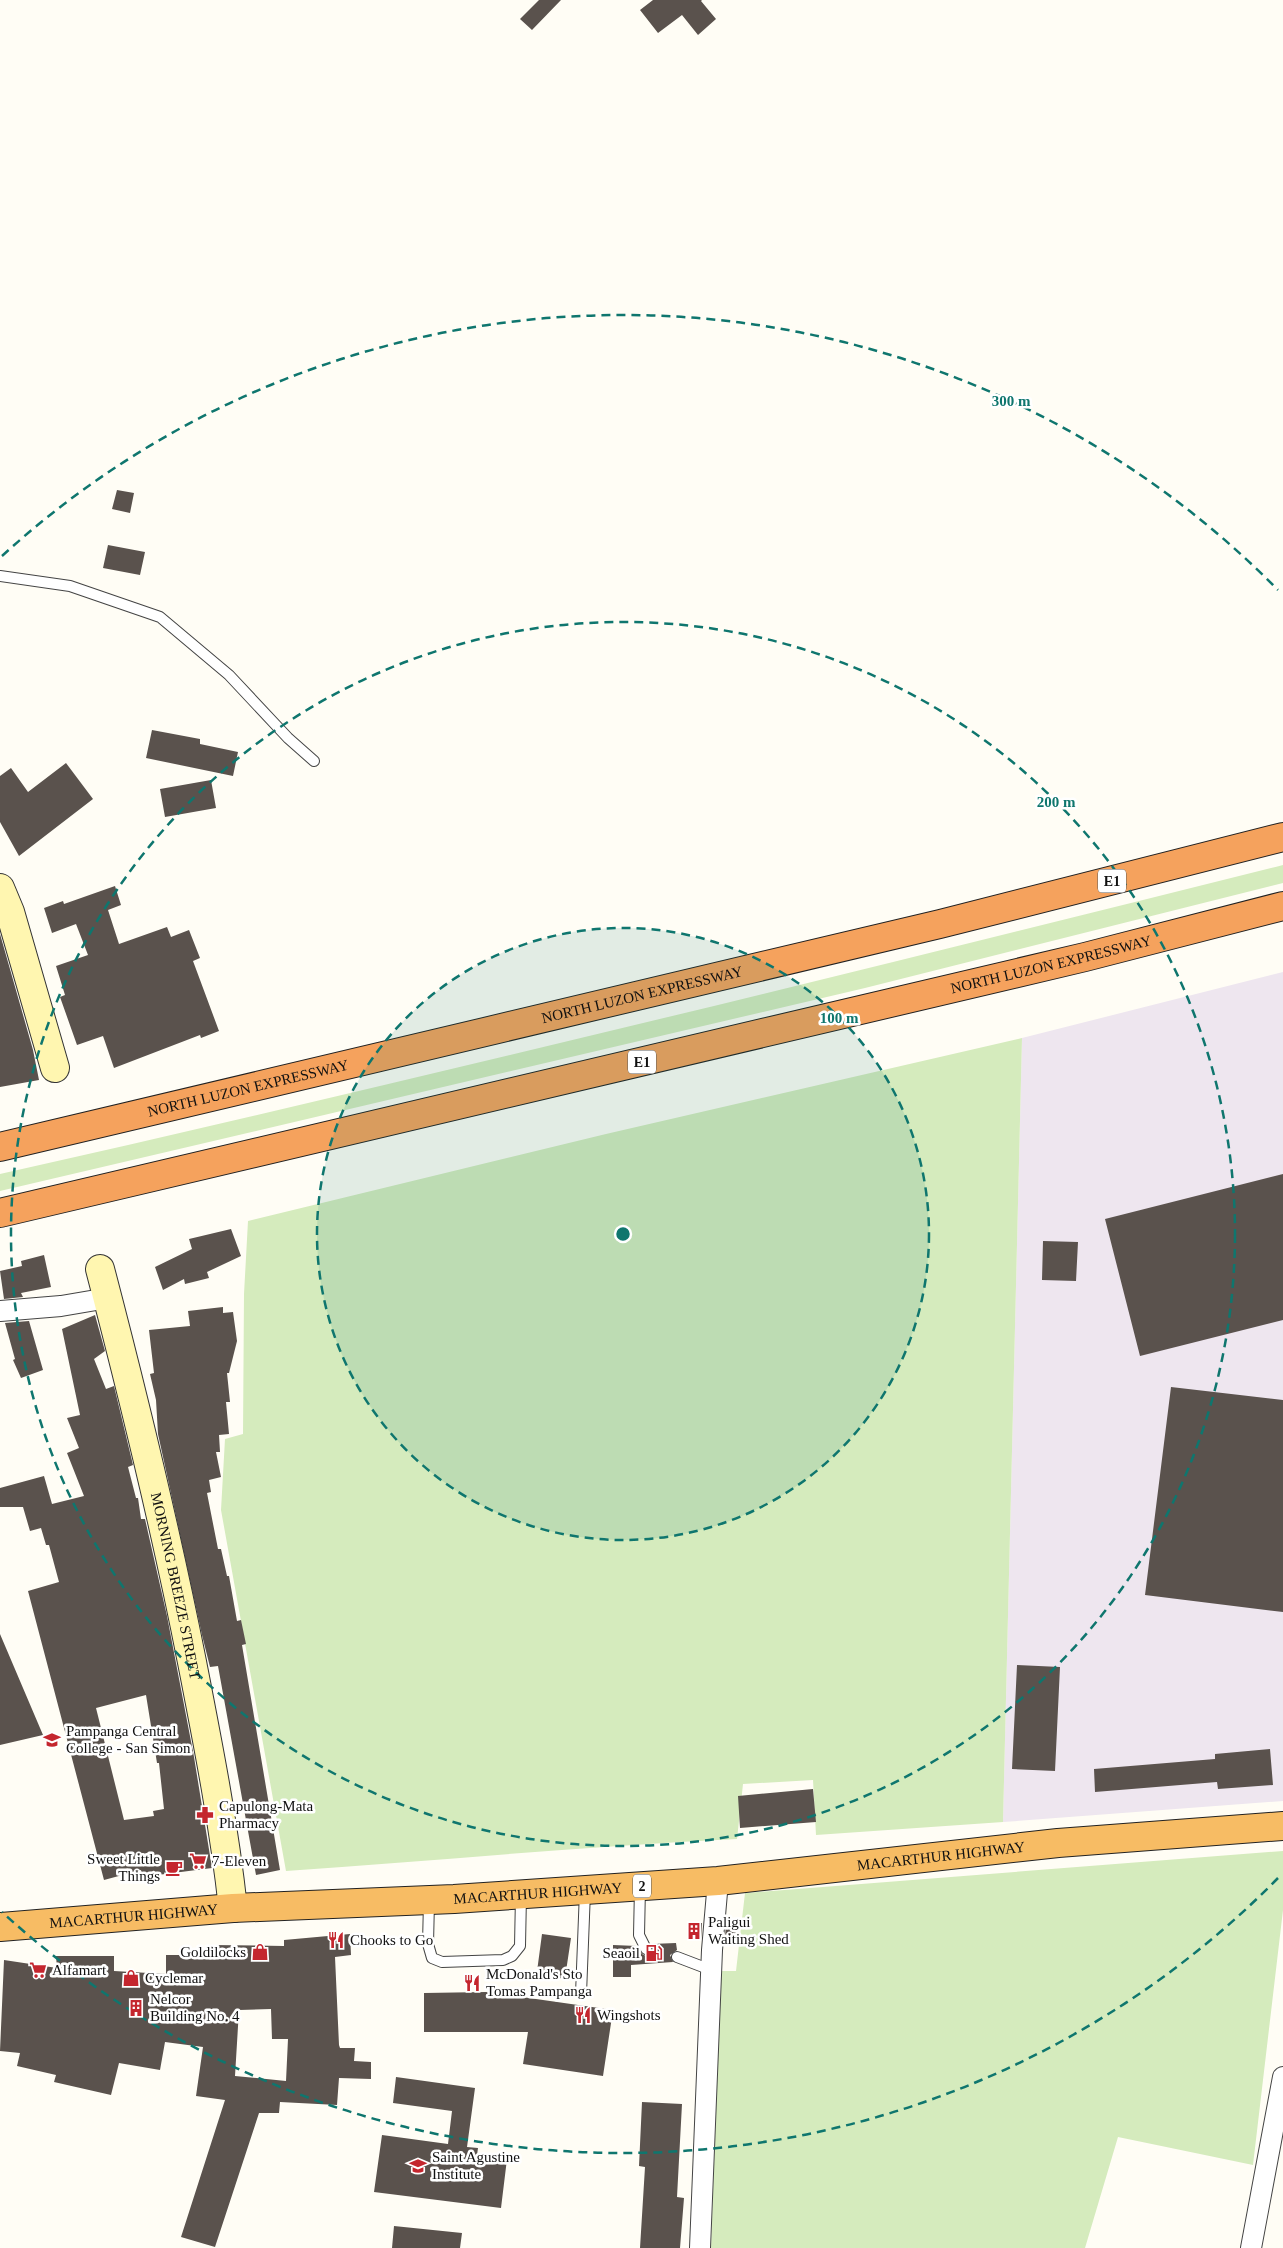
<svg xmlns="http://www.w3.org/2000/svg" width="1283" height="2248" font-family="'Times New Roman',serif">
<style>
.industrial{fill:#eee6ef}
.grass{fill:#d5ebbd}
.building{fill:#5a524d;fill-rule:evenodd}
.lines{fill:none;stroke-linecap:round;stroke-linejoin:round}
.service-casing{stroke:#444;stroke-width:12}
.minor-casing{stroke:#444;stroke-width:22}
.secondary-casing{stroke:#333;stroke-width:30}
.trunk-casing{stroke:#222;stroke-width:30}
.motorway-casing{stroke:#222;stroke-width:30}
.service{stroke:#fff;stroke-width:10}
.minor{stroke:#fff;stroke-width:20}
.secondary{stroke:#fff6b0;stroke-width:28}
.trunk{stroke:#f7bc64;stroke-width:28}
.motorway{stroke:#f5a25d;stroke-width:28}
.ring{fill:none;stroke:#0f766e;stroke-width:2.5;stroke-dasharray:9 6}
.labels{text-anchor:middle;stroke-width:5;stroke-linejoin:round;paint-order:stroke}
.shield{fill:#fff;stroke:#585858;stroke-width:1}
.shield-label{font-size:14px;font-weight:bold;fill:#111}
.street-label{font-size:15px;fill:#111;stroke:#fff}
.poi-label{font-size:15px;fill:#111;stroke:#fff;text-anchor:start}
.centre{fill:#0f766e;stroke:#fff;stroke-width:2.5}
.ring-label{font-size:15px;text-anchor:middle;font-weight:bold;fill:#0f766e;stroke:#fff;stroke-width:5;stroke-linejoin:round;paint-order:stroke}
</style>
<rect width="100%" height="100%" fill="#fffdf5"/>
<path class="industrial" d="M1283,972V1801L1003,1822L1022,1038Z"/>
<path class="grass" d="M1283,865V883L865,988L0,1191V1174C429,1077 856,972 1283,865Z
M1022,1038L1003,1822L816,1835L813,1780L743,1784L737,1839C586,1846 436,1861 286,1871L221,1510L225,1439L243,1434L244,1294L248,1221L606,1134Z
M1283,1851V1910L1253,2165L1118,2137L1085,2248H711L721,1971H736L745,1893Z"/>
<path class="building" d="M539,0H561L532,30L520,19Z
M653,0H702L701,1L716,19L698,35L682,15L658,33L640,10Z
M117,490L134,493L130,513L112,509Z
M108,545L145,552L140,575L103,568Z
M152,730L200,739V744L238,752L233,776L146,758Z
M66,763L93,799L19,856L0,822V776L11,768L28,792Z
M211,780L216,808L165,817L160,789Z
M115,886L121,905L108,910L119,944L167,927L171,937L189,930L200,958L193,961L219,1031L201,1038L200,1035L114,1068L103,1036L77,1045L60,997L65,995L56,966L88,955L76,924L52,933L44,908L63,901L64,904Z
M0,934L33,1050L39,1080L0,1087Z
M1283,1174V1320L1140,1356L1105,1219Z
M231,1229L241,1256L207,1272L209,1278L185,1284L184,1279L163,1290L155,1267L192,1249L189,1239Z
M1043,1241L1078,1242L1076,1281L1042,1280Z
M44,1255L51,1287L21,1293L23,1297L4,1299L0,1271L22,1266L21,1261Z
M223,1307V1313L233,1312L237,1341L229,1373H227L230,1402H226L229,1434L219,1435L220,1452H216L221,1477L209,1480L211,1492L207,1493L218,1549H221L227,1576H229L237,1621L241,1620L246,1644L242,1645L280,1870L256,1875L218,1666L210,1667L202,1635L158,1434L156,1400L150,1374L154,1373L149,1330L190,1326L188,1311Z
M95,1315L105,1351L94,1359L106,1389L114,1386L133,1465L128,1467L136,1498H138L141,1519H145L167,1616L194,1757L212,1868L142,1877L141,1870L104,1880L28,1591L59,1582L49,1545H46L41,1528L30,1531L23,1507H0V1488L44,1476L52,1504L84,1496L67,1453L79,1448L67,1418L80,1415L62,1329ZM146,1695L157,1763H159L164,1809L153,1811L154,1816L124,1820L96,1708Z
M29,1321L43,1370L21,1378L13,1360L15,1359L5,1323Z
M1171,1387L1283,1400V1612L1145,1595Z
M0,1634L43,1735L0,1745Z
M1017,1665L1060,1667L1055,1771L1012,1769Z
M1270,1749L1273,1785L1218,1789L1217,1782L1095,1792L1094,1769L1215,1759V1754Z
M813,1789L816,1822L740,1828L738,1796Z
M726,1922H737L735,1938H725Z
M687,1923H702L701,1939H688Z
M350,1934L351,1955L335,1957L339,2045L340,2048H355L354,2061L371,2062V2079L339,2078L337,2105L280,2102L279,2113H259L215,2247L181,2237L225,2100L196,2096L203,2047L165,2042L160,2070L119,2063L111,2095L54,2082L56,2075L17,2066L20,2053L0,2051L4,1960L57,1968L56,1956H114V1971L166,1974V1955H212L211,1945L284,1946V1940ZM271,2009L272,2039H288L286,2081L235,2076L239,2010Z
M542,1934L571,1938L565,1978L536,1979Z
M676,1943L677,1950L670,1955L673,1962L631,1965V1977H613V1945L637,1946L642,1954L646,1956L652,1952L651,1944Z
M486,1992L613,2010L603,2076L523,2064L528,2032H424V1993Z
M396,2077L475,2088L467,2147L478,2148L477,2155L507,2159L501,2208L374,2192L382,2135L448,2144L452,2111L393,2103Z
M642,2102L682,2104L677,2197L684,2198L680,2248H640L645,2167L639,2166Z
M394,2226L462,2233L460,2248H392Z"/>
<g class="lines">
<g class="service-casing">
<path id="service" d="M0,576L70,586L160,617L229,675L288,738L314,761
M640,1887L639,1935L646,1949
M429,1901L428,1944L432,1958L442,1962L503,1960L512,1956L520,1946L521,1895
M677,1957L711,1970
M581,1994L585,1891"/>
</g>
<g class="minor-casing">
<path id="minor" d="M0,1311L61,1306L108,1298
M700,2248L712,1950L718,1881
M1251,2248L1283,2077"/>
</g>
<g class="secondary-casing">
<g id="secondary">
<path d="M0,888L10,912L55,1068"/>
<path id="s1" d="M100,1269C134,1399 166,1530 192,1662C208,1744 224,1825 233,1908"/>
</g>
</g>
<g class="trunk-casing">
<g id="trunk">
<path id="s2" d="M0,1927L233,1908L454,1899L718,1881L1058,1843L1283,1826"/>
</g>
</g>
<g class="motorway-casing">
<g id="motorway">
<path id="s3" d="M0,1147L940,924L1283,837"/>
<path id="s4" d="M0,1213L1085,957L1283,906"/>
</g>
</g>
<use href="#service" class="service"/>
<use href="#minor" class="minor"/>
<use href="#secondary" class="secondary"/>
<use href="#trunk" class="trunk"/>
<use href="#motorway" class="motorway"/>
</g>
<circle cx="623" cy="1234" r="306" fill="#0f766e" fill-opacity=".12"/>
<g class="ring">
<circle cx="623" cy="1234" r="306"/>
<circle cx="623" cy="1234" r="612"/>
<path d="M1278 1878A919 919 0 0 1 2 1912M2 556A919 919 0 0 1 1278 590"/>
</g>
<defs>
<g id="university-bare" transform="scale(1.35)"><path d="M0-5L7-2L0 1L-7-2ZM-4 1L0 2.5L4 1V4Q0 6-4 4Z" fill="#c4262e" stroke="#fff" stroke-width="2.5" paint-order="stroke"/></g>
<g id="pharmacy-bare" transform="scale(1.35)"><path d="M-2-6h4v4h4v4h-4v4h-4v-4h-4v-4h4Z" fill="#c4262e" stroke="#fff" stroke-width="2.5" paint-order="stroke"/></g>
<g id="supermarket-bare" transform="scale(1.35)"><path d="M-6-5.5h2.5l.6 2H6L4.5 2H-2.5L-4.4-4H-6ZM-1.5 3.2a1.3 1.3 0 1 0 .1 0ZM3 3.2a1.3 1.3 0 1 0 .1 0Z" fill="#c4262e" stroke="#fff" stroke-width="2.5" paint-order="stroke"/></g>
<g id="cafe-bare" transform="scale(1.35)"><path d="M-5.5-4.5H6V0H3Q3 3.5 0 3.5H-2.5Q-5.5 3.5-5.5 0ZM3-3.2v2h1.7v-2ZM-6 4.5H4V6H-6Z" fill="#c4262e" stroke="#fff" stroke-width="2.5" paint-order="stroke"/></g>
<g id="building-bare" transform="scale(1.35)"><path d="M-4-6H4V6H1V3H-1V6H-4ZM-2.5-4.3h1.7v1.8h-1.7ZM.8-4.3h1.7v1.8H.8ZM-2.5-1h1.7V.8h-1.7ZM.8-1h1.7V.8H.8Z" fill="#c4262e" stroke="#fff" stroke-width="2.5" paint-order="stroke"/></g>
<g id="restaurant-bare" transform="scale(1.35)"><path d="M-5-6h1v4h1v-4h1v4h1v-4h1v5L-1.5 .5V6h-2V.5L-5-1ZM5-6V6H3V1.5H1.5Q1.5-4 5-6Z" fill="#c4262e" stroke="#fff" stroke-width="2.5" paint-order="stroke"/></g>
<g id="shop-bare" transform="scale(1.35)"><path d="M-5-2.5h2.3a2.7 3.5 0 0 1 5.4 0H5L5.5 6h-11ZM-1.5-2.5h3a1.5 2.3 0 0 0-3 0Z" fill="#c4262e" stroke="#fff" stroke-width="2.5" paint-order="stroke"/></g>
<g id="fuel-bare" transform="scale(1.35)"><path d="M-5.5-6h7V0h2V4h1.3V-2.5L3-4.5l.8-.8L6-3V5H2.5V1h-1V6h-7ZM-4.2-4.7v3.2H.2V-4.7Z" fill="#c4262e" stroke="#fff" stroke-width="2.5" paint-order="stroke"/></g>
<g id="school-bare" transform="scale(1.35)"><path d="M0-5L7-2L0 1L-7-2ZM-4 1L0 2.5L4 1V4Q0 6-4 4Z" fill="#c4262e" stroke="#fff" stroke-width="2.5" paint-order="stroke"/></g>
</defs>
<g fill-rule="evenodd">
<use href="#university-bare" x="52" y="1740"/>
<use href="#pharmacy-bare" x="205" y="1815"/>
<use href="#supermarket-bare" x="198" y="1861"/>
<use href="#cafe-bare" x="174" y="1868"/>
<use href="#building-bare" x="694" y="1931"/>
<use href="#restaurant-bare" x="336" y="1940"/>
<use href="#shop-bare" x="260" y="1952"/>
<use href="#fuel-bare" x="654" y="1953"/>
<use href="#supermarket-bare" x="38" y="1970"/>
<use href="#shop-bare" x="131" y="1978"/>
<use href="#restaurant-bare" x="472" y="1983"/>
<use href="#building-bare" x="136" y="2008"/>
<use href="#restaurant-bare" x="583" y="2015"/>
<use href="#school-bare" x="418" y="2166"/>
</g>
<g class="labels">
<g class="shield">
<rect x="1098" y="869.5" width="28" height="23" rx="4"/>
<rect x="628" y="1050.5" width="28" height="23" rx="4"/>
<rect x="633" y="1874.5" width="18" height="23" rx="4"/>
</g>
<g class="shield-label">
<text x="1112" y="886">E1</text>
<text x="642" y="1067">E1</text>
<text x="642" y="1891">2</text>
</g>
<g class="street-label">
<text dy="5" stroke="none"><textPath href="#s4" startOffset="1080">NORTH LUZON EXPRESSWAY</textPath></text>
<text dy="5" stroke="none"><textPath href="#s3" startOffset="660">NORTH LUZON EXPRESSWAY</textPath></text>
<text dy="5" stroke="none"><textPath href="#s3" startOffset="255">NORTH LUZON EXPRESSWAY</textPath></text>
<text dy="5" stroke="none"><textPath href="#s1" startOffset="326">MORNING BREEZE STREET</textPath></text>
<text dy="5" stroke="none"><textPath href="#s2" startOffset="944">MACARTHUR HIGHWAY</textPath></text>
<text dy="5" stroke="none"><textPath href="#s2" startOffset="539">MACARTHUR HIGHWAY</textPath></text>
<text dy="5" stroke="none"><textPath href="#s2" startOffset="134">MACARTHUR HIGHWAY</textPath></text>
</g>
<g class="poi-label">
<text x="66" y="1736">Pampanga Central<tspan x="66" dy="17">College - San Simon</tspan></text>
<text x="219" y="1811">Capulong-Mata<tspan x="219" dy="17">Pharmacy</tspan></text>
<text x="160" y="1864" text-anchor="end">Sweet Little<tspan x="160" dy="17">Things</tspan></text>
<text x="212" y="1866">7-Eleven</text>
<text x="708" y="1927">Paligui<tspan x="708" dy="17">Waiting Shed</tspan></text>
<text x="350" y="1945">Chooks to Go</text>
<text x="246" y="1957" text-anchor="end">Goldilocks</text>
<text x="640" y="1958" text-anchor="end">Seaoil</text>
<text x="52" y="1975">Alfamart</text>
<text x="486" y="1979">McDonald's Sto<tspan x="486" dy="17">Tomas Pampanga</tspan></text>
<text x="145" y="1983">Cyclemar</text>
<text x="150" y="2004">Nelcor<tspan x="150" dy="17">Building No. 4</tspan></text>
<text x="597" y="2020">Wingshots</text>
<text x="432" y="2162">Saint Agustine<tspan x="432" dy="17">Institute</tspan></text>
</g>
</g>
<circle cx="623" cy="1234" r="8" class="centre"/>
<g class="ring-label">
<text x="1011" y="406">300 m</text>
<text x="1056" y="807">200 m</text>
<text x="839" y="1023">100 m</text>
</g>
</svg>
